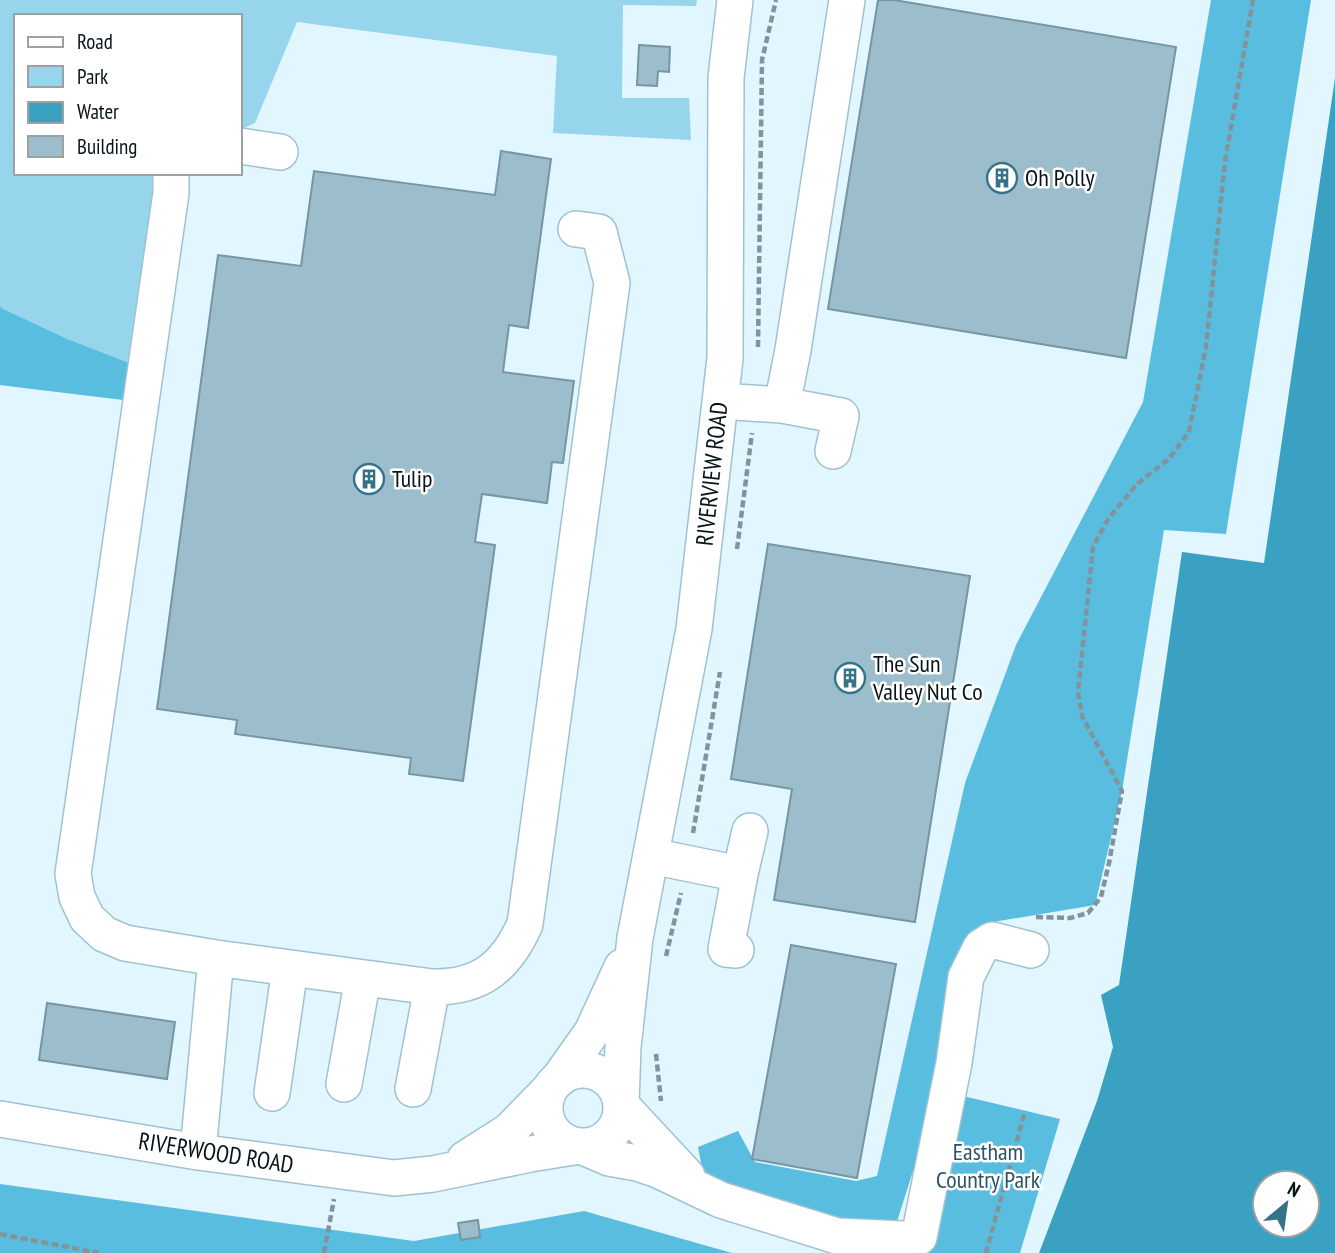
<svg xmlns="http://www.w3.org/2000/svg" width="1335" height="1253" font-family="'PT Sans Narrow',sans-serif">
<style>
.green{fill:#97d5ed}
.forest{fill:#59bde0}
.water{fill:#3aa1c3;fill-rule:evenodd}
.building{fill:#9cbdcb;stroke:#7596a3;stroke-width:2}
.lines{fill:none;stroke-linecap:round;stroke-linejoin:round}
.minor-casing{stroke:#a0c2d0;stroke-width:38}
.path{stroke:#829399;stroke-width:4.5;stroke-dasharray:7 3.5;stroke-linecap:butt}
.minor{stroke:#fff;stroke-width:35}
.labels{text-anchor:middle;stroke-width:5;stroke-linejoin:round;paint-order:stroke}
.poi-label{font-size:24px;fill:#071418;stroke:#fff;text-anchor:start}
.street-label{font-size:24px;fill:#071418;stroke:#fff}
.park-label{font-size:24px;fill:#2a5564;stroke:#fff}
</style>
<rect width="100%" height="100%" fill="#e1f6fe"/>
<path class="green" d="M0,0H697L696,6L623,5L622,98H689L691,140L553,133L557,56L297,22L255,123L240,130V16H16V173H157L124,400L0,385Z"/>
<path class="forest" d="M1211,0H1311L1226,534L1164,530L1122,791L1095,905L987,923L955,995L927,1127L893,1234L793,1213L704,1179L698,1147L738,1131L755,1162L856,1181L877,1176L965,783L1016,645L1143,402Z
M0,306L3,309L67,339L129,363L124,400L0,385Z
M950,1093L1060,1119L1020,1253H908Z
M0,1184L414,1241L584,1211L732,1253H0Z"/>
<path class="water" d="M1335,78V1253H1039L1097,1101L1113,1047L1101,995L1119,985L1182,552L1264,563ZM1265,1183H1307V1225H1265Z"/>
<path class="building" d="M878,0H894L1176,47L1126,358L828,309Z
M639,45L670,47L669,72L658,71L657,86L637,85Z
M501,151L551,159L528,328L509,325L503,372L574,381L563,463L552,462L547,503L482,494L475,542L495,545L463,781L409,774L411,758L235,734L237,720L157,709L218,255L301,266L314,171L495,195Z
M768,544L970,576L915,922L774,900L792,789L731,779Z
M791,945L896,964L857,1178L752,1159Z
M47,1003L175,1022L167,1079L39,1060Z
M478,1220L480,1237L461,1240L458,1223Z"/>
<g class="lines">
<g class="minor-casing">
<path id="minor" d="M240,146L280,152
M171,173V193L73,874L77,897L87,918L104,934L125,943L216,958
M720,401L782,405L841,416L833,451
M782,405L793,350L847,0
M651,856L740,874L750,831
M736,950L726,949L740,874
M545 1108a38 38 0 1 1 76 0a38 38 0 1 1-76 0Z
M558,1080L592,1032L622,967
M344,1084L363,978
M413,1089L432,987
M272,1093L290,968
M621,1103L623,1047L635,938L694,629L725,358L726,78L735,0
M621,1105L687,1176
M0,1119L198,1152L394,1178L433,1174L530,1154L580,1146
M581,1146L609,1158L637,1163L658,1170L721,1200L837,1236L903,1239L919,1237L954,1063L966,977L981,947L992,940L1031,950
M198,1152L216,958L432,987C480,988 506,967 525,924L612,283L599,232L576,229
M465,1159L509,1131L550,1089"/>
</g>
<path class="path" d="M758,347L762,60L776,0
M737,549L752,433
M693,833L720,672
M1036,917L1070,918L1088,913L1101,897L1109,863L1122,791L1082,716L1078,692L1093,547L1108,519L1137,484L1169,459L1189,432L1206,347L1225,161L1253,0
M666,956L681,893
M656,1054L661,1101
M0,1234L99,1253
M324,1253L334,1199
M986,1253L1025,1111"/>
<use href="#minor" class="minor"/>
</g>
<defs>
<g id="building-ring" transform="scale(1.575)"><circle r="9.5" fill="#fff" stroke="#357388" stroke-width="1.5"/><path d="M-4-6H4V6H1V3H-1V6H-4ZM-2.5-4.3h1.7v1.8h-1.7ZM.8-4.3h1.7v1.8H.8ZM-2.5-1h1.7V.8h-1.7ZM.8-1h1.7V.8H.8Z" fill="#357388"/></g>
</defs>
<g fill-rule="evenodd">
<use href="#building-ring" x="1002" y="178"/>
<use href="#building-ring" x="369" y="479"/>
<use href="#building-ring" x="850" y="678"/>
</g>
<g class="labels">
<g class="poi-label">
<text x="1025" y="186">Oh Polly</text>
<text x="392" y="487">Tulip</text>
<text x="873" y="672">The Sun<tspan x="873" dy="28">Valley Nut Co</tspan></text>
</g>
<g class="street-label">
<text transform="translate(712 474) rotate(-84)" y="8">RIVERVIEW ROAD</text>
<text transform="translate(216 1153) rotate(9)" y="8">RIVERWOOD ROAD</text>
</g>
<g class="park-label">
<text x="988" y="1160">Eastham<tspan x="988" dy="28">Country Park</tspan></text>
</g>
</g>
<rect x="14" y="14" width="228" height="161" fill="#ffffff" stroke="#9ca1a3" stroke-width="2"/>
<rect x="28" y="37" width="35" height="10" fill="#ffffff" stroke="#9ca1a3" stroke-width="2"/>
<text x="77" y="49" font-size="21" fill="#071418">Road</text>
<rect x="28" y="66" width="35" height="21" fill="#97d5ed" stroke="#9ca1a3" stroke-width="2"/>
<text x="77" y="84" font-size="21" fill="#071418">Park</text>
<rect x="28" y="102" width="35" height="21" fill="#3aa1c3" stroke="#9ca1a3" stroke-width="2"/>
<text x="77" y="119" font-size="21" fill="#071418">Water</text>
<rect x="28" y="136" width="35" height="21" fill="#9cbdcb" stroke="#9ca1a3" stroke-width="2"/>
<text x="77" y="154" font-size="21" fill="#071418">Building</text>
<g transform="translate(1286 1204) rotate(29)"><circle r="33" fill="#ffffff" stroke="#9ca1a3" stroke-width="2"/>
<path d="M0-5L12 26L0 18L-12 26Z" fill="#357388"/>
<text y="-10" font-size="19" font-weight="bold" text-anchor="middle" fill="#071418">N</text>
</g>
</svg>
